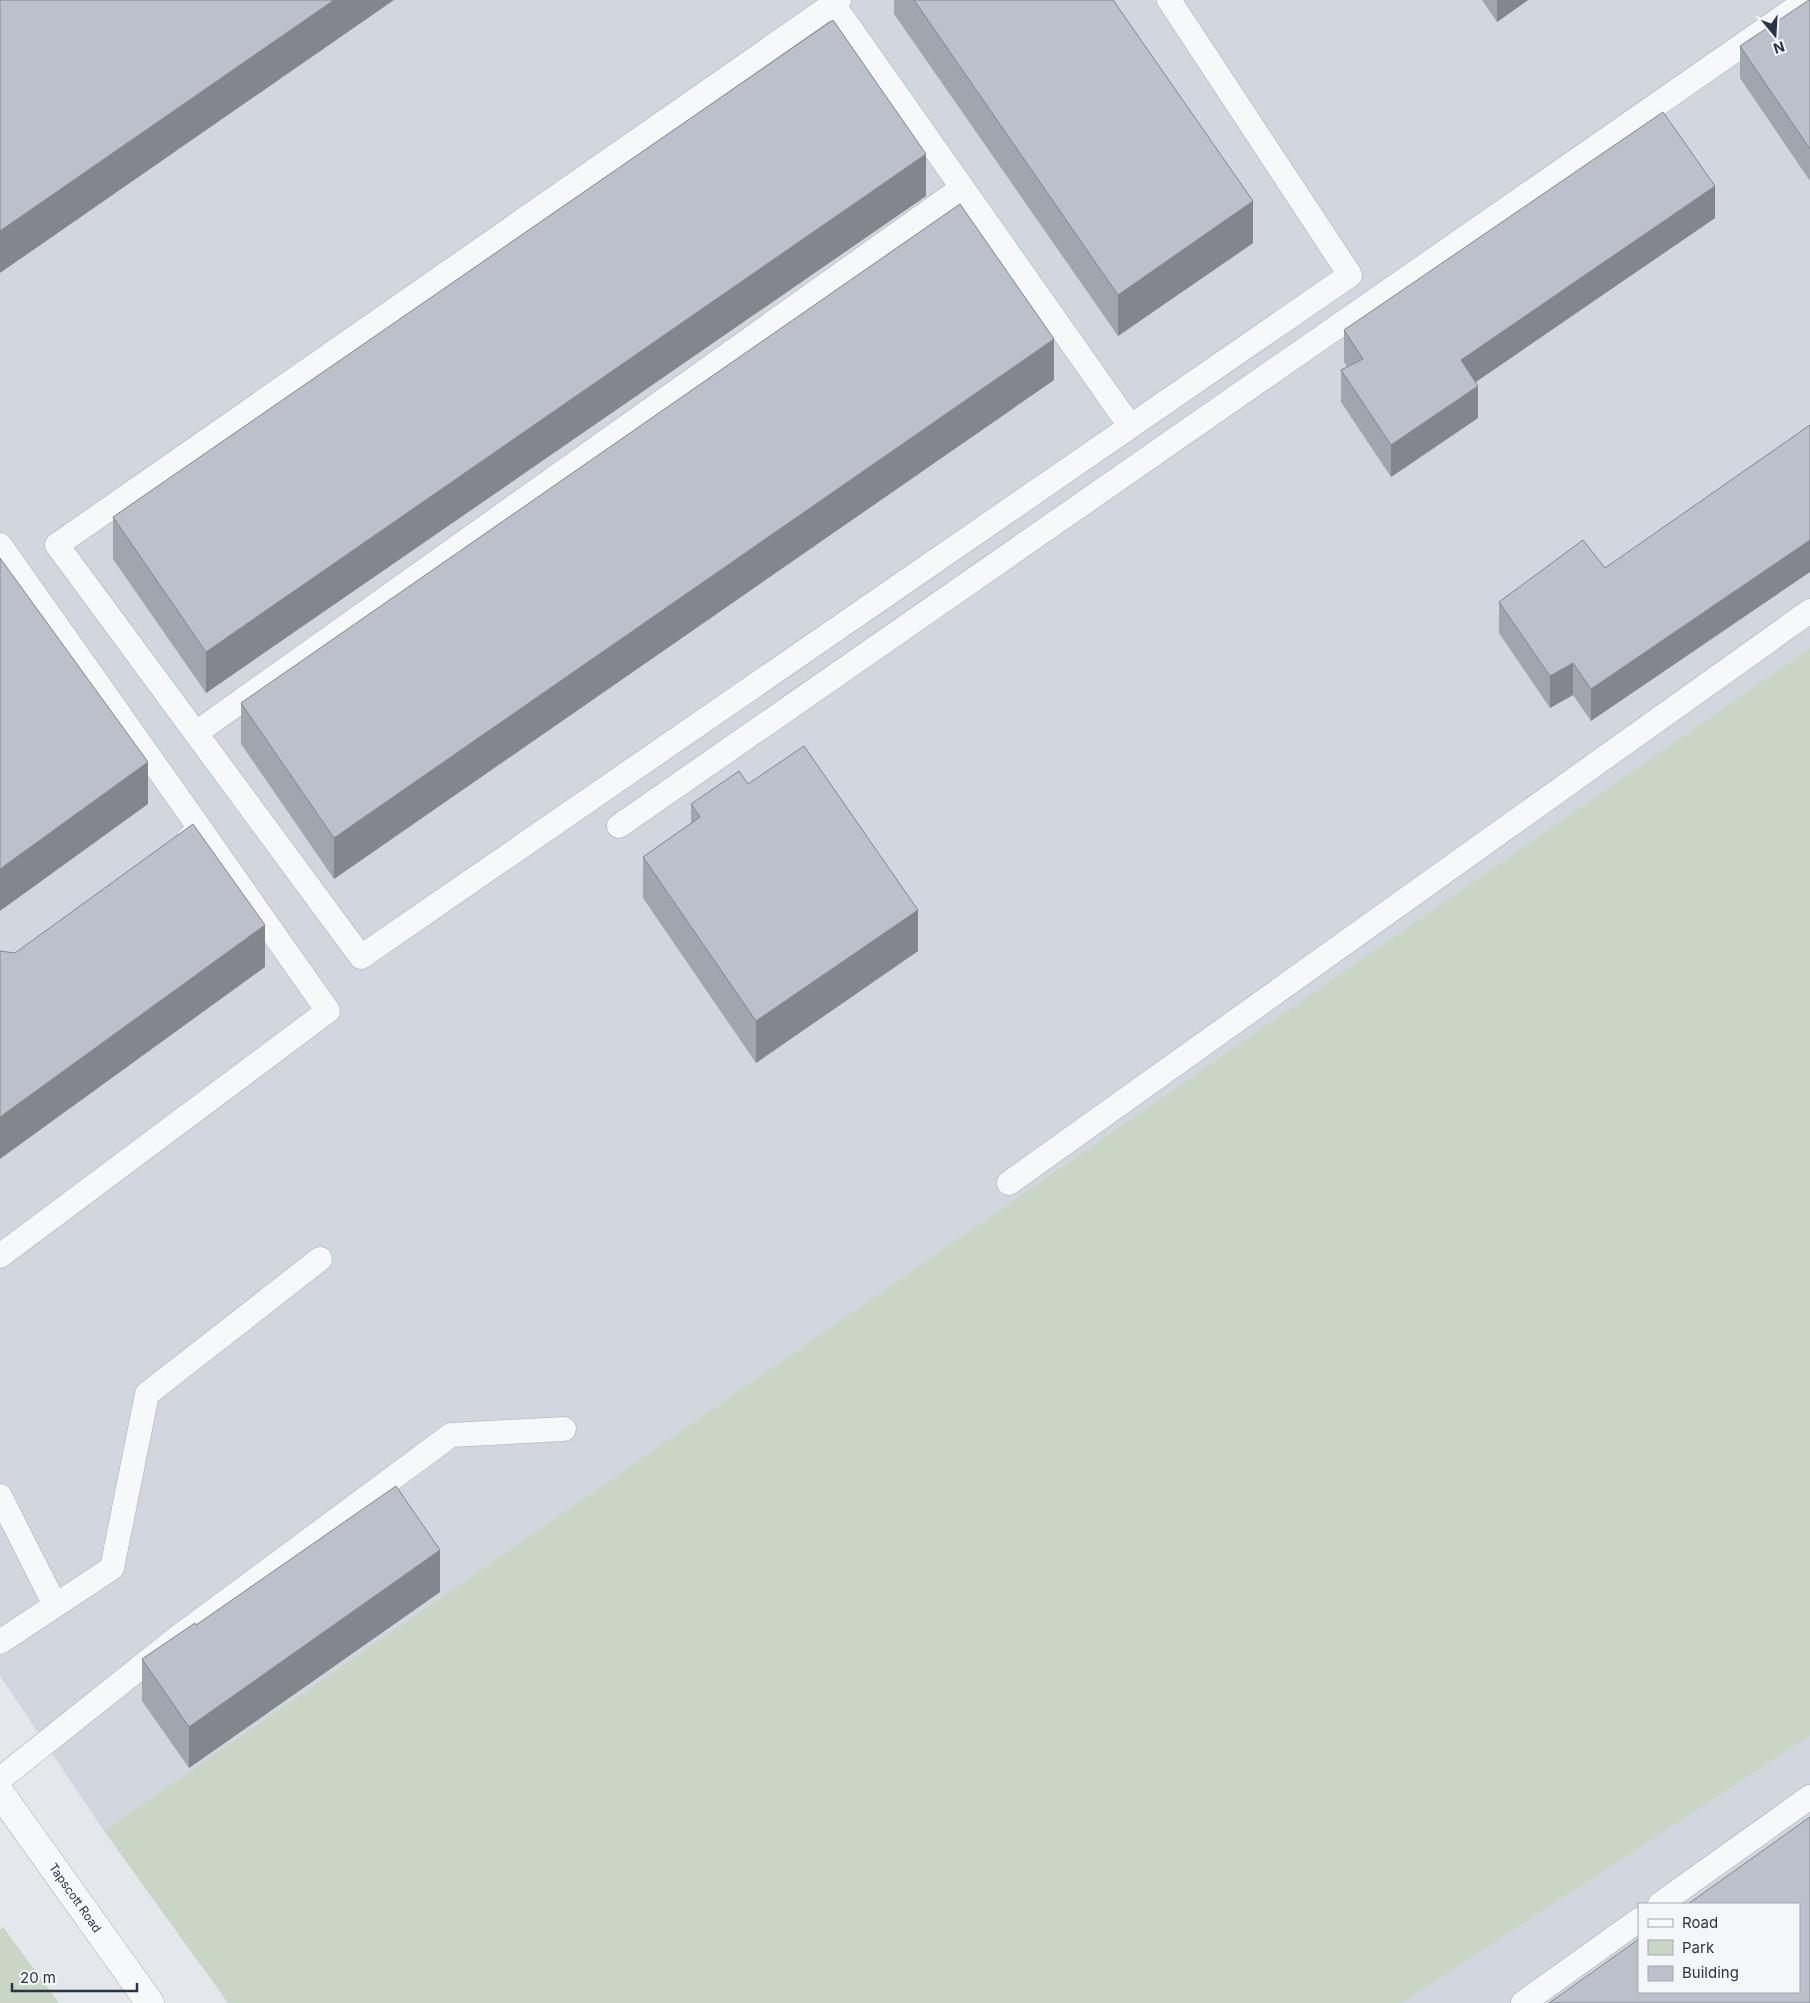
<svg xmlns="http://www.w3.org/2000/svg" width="1810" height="2003" font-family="Inter,sans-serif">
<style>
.built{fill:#d2d6de;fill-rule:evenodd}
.green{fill:#c9d6c5}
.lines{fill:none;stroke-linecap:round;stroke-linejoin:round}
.service-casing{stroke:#a9aeb7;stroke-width:25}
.tertiary-casing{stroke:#a9aeb7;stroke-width:29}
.service{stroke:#f7f8fa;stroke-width:24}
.tertiary{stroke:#f7f8fa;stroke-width:28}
.wall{fill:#a1a5ae}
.shaded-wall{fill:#83868d}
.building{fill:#bbc0ca;stroke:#83868d}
.labels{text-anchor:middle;stroke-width:4;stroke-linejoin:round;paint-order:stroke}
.street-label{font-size:12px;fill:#2b3445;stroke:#f4f6f9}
</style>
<rect width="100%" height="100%" fill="#e4e7ec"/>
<path class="built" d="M0,0H1810V648L104,1831L0,1676Z
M1810,1736V2003H1402ZM1639,1904H1799V1992H1639Z"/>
<path class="green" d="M1810,648V1736L1402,2003H228L104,1831Z
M3,1927L59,2003H0V1930Z"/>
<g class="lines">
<g class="service-casing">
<path id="service" d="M839,0L57,545L361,957L1350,275L1169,0
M833,4L1130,426
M0,545L201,830L189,838
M196,733L962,188
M619,826L1807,0
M1009,1183L1810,611
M0,1256L328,1011L201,830
M0,1496L55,1605
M0,1642L112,1568L147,1394L320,1259
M0,1779L177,1638L451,1435L564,1429
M1660,1904L1810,1797
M1523,2003L1639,1920"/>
</g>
<g class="tertiary-casing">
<path id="tertiary" d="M0,1793L150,2003"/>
</g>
<use href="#service" class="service"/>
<use href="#tertiary" class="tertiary"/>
</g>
<path class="wall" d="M894,0H1113L1253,243L1118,336L894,14Z
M1482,0H1528L1497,22Z
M1810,0V181L1740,78V46Z
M926,196L206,693L113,559V517Z
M1715,218L1476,382L1478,418L1391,477L1341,402V370L1347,367L1344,362V330Z
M1054,380L334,879L241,744V703Z
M1605,568L1591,721L1573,695L1550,708L1499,633V602Z
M748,784L918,951L756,1063L643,898V857L691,823V804Z
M440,1592L189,1768L142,1701V1659L196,1625Z"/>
<path class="shaded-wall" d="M334,0H394L0,273V231Z
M1497,0H1528L1497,22Z
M926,154V196L206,693V652Z
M1715,186V218L1461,392V360Z
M1253,201V243L1118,336V295Z
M1054,339V380L334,879V838Z
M1478,386V418L1391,477V445Z
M1810,540V572L1591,721V689Z
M1573,663V695L1550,708V676Z
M148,762V804L0,911V869Z
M918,910V951L756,1063V1021Z
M265,925V967L0,1159V1117Z
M440,1550V1592L189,1768V1727Z"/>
<path class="building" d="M0,0H334L0,231Z
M914,0H1113L1253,201L1118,295Z
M1809,0H1810V149L1740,46Z
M833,20L926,154L206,652L113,517Z
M1663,112L1715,186L1461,360L1478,386L1391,445L1341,370L1363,359L1344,330Z
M960,204L1054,339L334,838L241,703Z
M1810,425V540L1591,689L1573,663L1550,676L1499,602L1583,540L1605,568Z
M0,558L148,762L0,869Z
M804,746L918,910L756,1021L643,857L700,817L691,804L739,771L748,784Z
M193,824L265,925L0,1117V951L15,953Z
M396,1486L440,1550L189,1727L142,1659L195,1623L196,1625Z
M1810,1817V2003H1549L1639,1939V1992H1799V1904H1688Z"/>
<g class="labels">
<g class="street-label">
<text transform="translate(75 1898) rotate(55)" y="4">Tapscott Road</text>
</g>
</g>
<rect x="1638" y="1903" width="162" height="90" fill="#f4f6f9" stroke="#a4a8b1"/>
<rect x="1648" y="1919" width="25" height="8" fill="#f7f8fa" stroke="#a4a8b1"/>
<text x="1682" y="1928" font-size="15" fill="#2b3445">Road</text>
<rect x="1648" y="1940" width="25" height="15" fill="#c9d6c5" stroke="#a4a8b1"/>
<text x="1682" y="1953" font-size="15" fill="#2b3445">Park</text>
<rect x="1648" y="1966" width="25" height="15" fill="#bbc0ca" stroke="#a4a8b1"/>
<text x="1682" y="1978" font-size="15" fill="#2b3445">Building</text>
<g transform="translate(1775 35) rotate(162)" stroke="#f4f6f9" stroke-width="4" paint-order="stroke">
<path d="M0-4L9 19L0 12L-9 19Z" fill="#2b3445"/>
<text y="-8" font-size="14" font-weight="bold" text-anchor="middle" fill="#2b3445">N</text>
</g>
<path d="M12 1983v8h125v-8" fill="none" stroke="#2b3445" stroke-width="2.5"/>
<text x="20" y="1983" font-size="15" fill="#2b3445" stroke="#f4f6f9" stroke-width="4" paint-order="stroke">20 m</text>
</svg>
